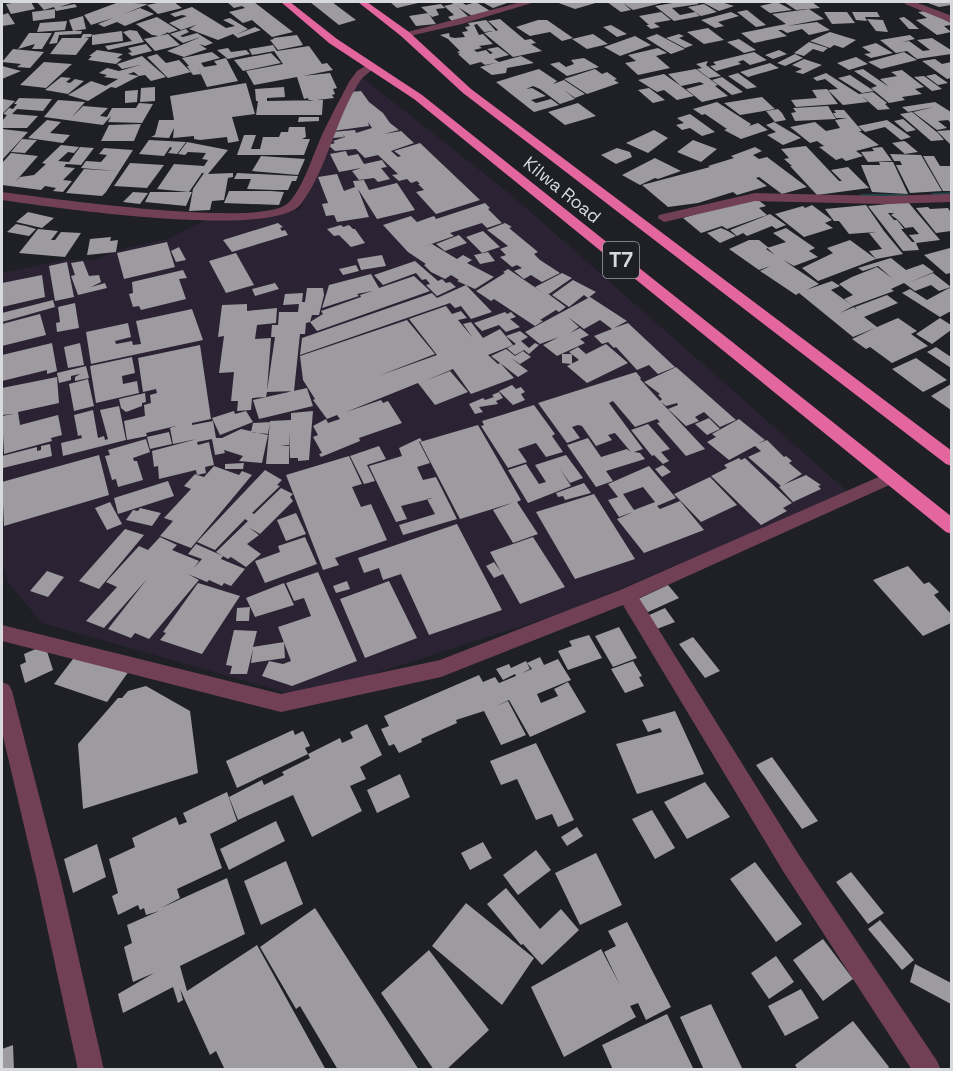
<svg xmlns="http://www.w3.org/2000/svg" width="953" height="1071" font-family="'Space Grotesk',sans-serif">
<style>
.commercial{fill:#2b2333}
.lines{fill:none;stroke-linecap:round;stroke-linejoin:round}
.stream{fill:#204549;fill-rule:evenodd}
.building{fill:#9d9aa0;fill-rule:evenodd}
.street{fill:#724055;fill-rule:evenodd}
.highway{fill:#e3669f;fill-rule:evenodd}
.labels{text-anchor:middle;stroke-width:6;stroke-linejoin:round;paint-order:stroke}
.far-street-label{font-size:18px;fill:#d7d9dc;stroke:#1e2025}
.shield{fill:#1e2025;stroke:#a0a2a5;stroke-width:1.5}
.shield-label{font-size:21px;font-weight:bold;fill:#d7d9dc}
</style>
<rect width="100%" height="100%" fill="#1e2025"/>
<path class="commercial" d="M356,73L509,193L849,493L559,614L302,697L42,623L8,582L2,563V273L64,260H93L126,248L168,239L209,218L300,210L336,107Z"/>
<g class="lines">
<path class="stream" d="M952,192V196L933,197L930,195L933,193Z
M861,194H907L910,196L907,198L859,197V195Z"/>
</g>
<path class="building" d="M18,2H31L35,9L11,14L6,4Z
M37,2H75L59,7L75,4L77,7L56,11L54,7L44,10Z
M119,2L148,4L124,14L140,8L154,14L125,26L117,22L104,27L98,24L113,18L91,25L84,15Z
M162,2H174L182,8L158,14L147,5Z
M227,2H254L293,32L272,37L252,20L243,23L229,12L245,8L242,6L234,8Z
M310,2H332L356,20L339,25Z
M390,2H422L397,8Z
M450,2H461L466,5L476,2L490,11L472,16Z
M482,2H510L493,8Z
M556,2H599L575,9Z
M607,2H666L633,10L623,3L631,10L621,12Z
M678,2H696L699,4L672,8L680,15L695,12L700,16L674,21L655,6Z
M702,2H721L734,6L719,11Z
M777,2L792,10L770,13L760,6Z
M784,2H812L820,8L796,10Z
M925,2H951V5L939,7Z
M441,4L445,8L436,9L439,15L432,17L421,7Z
M453,4L458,7L470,18L453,22L448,17L454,15L444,6Z
M704,4L717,12L701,16L688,7Z
M192,7L226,28L235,26L223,20L230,18L248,29L235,35L255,27L261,30L238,38L233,34L218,40L189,29L196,25L181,30L169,23L187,16L182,15L175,17L170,14Z
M55,9V18L33,21L32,12Z
M809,9L824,19L787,26L817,22L830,30L809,35L802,29L787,33L782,30H778L787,36L754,43L741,33L786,24L772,14Z
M747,10L766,25L756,27L737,12Z
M927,11L951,23V25L944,26L951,32L937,35L916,20L927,18L918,12Z
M661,12L671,20L654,23L660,27L651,29L646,25H649L639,16Z
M731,12L739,16L718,22L724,26L715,28L701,20Z
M824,12H847L855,23L832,24Z
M852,12H877L880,17H865L867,21L856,20Z
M8,13L15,24L2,26V15Z
M428,13L436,24L416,26L409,16Z
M83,16L86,29L73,31L69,20Z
M157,17L178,30L169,33L166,32L167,33L159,36L152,35L136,24Z
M904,17L911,22L919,29H909L899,18Z
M500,19L525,40L531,39L536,43L531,44L542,51L513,57L484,33L493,31L484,32L477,24L474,25L479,35L483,34L493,44L479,46L482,48L474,50L477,52L486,50L490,54L493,53L487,49L498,47L509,55L494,59L499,62L485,65L481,62L470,65L458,54H460L457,52L460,51L448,39L440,35L449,33L450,37L455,38L465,37L462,32L468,31L465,27L470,26L468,23L486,20L496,31L498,30L488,21Z
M867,19L883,20L888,32L876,31Z
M538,20H547L573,38L562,41L550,32L530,36L516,27Z
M67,21L65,30L37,32L40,23Z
M611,25L627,34L617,37L603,27Z
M708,28L724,40L704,44L687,32Z
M186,29L189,32L180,36L183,37L197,33L213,43L205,46L199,44L207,49L184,57L167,51L201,37L183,43L170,34Z
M130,30L137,31L144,42L108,50L105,46L132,41L123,32Z
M69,31H82L81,34L59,35L57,43L49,44L55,32Z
M122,31L123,41L92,45V35Z
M830,32L856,40L843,48L834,45L830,48L810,41Z
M29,33H52L42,49H32L35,44L18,49Z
M83,34H92L91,37H85L89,38L76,55L50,54L62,38H81Z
M168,34L180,45L155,51L144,39Z
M593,34L608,44L587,49L572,39Z
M657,34L685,49L671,54L646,38Z
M679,34L684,36L679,38L693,45L685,48L666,38Z
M297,35L303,45L278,50L270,40L274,39L273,38Z
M910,35L915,39L902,42L909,41L923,51L930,50L917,40L932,38L951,50V54L917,59L907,51L896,53L880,40Z
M635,36L651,45L620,56L604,47Z
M739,39L756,50L744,53L727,42Z
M809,42L828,48L823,52L813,49L804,56L794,53Z
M876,43L893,53L871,58L864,54L871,53L862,47Z
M146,44L152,51L132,56L128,53L132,52L128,48Z
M273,45L277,51L309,46L322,64L327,63L333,70L303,76L330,73L337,88L333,89L335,94L332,95L334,98L309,101L308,98L304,99L297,77L254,85L246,71L283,64L274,51L252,55L249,49Z
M228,48L231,52L246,50L250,54L228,59L217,50Z
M658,48L667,53L656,56L670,68L638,75L625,63L636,61L628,55Z
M13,49L44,52L30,68L17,67L21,64L2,62Z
M97,50L123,54L117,58L122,59L116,64L88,60L92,56H89Z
M779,50L787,54L773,59L765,55Z
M212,52L220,58L201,63L204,67L217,65L214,61L226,58L238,81L207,87L198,68L201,74L193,75L187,66H189L182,58Z
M754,52L767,60L750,65L743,60L738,62L741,64L716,71L710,66L716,65L713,62Z
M904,52L917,60L881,69L868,62Z
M271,53L281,63L243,71L234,60Z
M157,54L166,63L179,60L191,72L168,78L147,57Z
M795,54L803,58L785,66L777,63Z
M142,56L166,77L151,81L145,75L139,76L134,72L128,74L139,76L116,88L111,87L88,101L68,95L91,81L106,86L118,79L104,77L107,75L99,73L107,68L119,71L140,65L122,69L117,64Z
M521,56L534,63L507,68L506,73L492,75L480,67Z
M856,57L868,64L849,70L837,63Z
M584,58L599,67L567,76L550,64L559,62L566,67L574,64L571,60Z
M804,59L822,65L803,74L795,72L802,69L792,65Z
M935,59L942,64L951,62V78L947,79L922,61Z
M708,61L706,65L721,76L709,78L697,69L702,68L696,64Z
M44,62L72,64L46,88L20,85Z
M770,63L779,68L748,77L740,72Z
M2,66L21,71L2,79Z
M539,69L557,81L553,84L564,80L585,94L575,98L564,90L575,99L560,104L540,89L533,86L526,89L532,88L546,96L531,100L536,103L551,99L559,105L534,112L496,82Z
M595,69L602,74L607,72L617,79L614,80L619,83L587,94L564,79Z
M696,69L718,85L715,86L728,96L702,102L686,89L704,84L700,82L681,86L668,74Z
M863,69L889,87L880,79L897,76L891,72L902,70L924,87L915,89L922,94L902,97L905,100L889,103L871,88L877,86L854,71Z
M738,73L757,87L747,89L728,76Z
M826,73L859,94L873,92L887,103L885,104L890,109L878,110L862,96L868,102L843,105L828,90L838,89L825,79L817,81L813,78Z
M664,74L678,84L694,96L677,100L664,90L657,92L638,80Z
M935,74L948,83L938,85L926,76Z
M850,75L874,91L862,93L838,78Z
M924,76L942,89L932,91L914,77Z
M61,77L71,78L66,82L70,83L75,79L84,81L68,94L45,90Z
M722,77L743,92L732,95L712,80Z
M246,83L255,114L232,117L239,141L228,143L227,137L200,140L194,139V136L173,138L174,128L169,138L151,137L155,135L159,120H174L170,96Z
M155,87V101L140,102L141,88Z
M284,87L285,97L267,98V101L323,100L322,115H256L258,101H256L255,89Z
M649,88L665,100L653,103L638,90Z
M827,89L838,104L796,107L791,100L817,98L812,90Z
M138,90L137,102L125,103V91Z
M361,91L369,102L383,113L390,123L399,130L384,134L401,131L414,143L391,151L398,157L401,156L394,151L420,143L480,200L436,214L416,192L424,190L418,184H420L417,181L411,183L407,179L399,181L392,175L398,174L378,155L365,158L356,149L335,151L328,145L335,143L333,141L345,137L343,135L344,137L333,138L332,132L355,130L356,133L372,128L368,122L369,126L333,131L350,92Z
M762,97L775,109L740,115L724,103Z
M19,98L52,99L43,111L17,109L12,114L38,116L27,128H2V121L7,115L3,114L9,108L13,109L17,104H14Z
M2,99L15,101L2,114Z
M58,100L85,102L72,117L83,106L108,108L100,116L107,117L112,108H136L139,103L153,104L142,123L108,122L111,116L103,125L44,117Z
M717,102L751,124L749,126L758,123L768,130L741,139L724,130L727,129L705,114L702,115L693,109Z
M935,102L951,112V123L948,120L938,121L947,128L937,130L913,112L934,107L908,112L902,107Z
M578,103L596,116L565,125L548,112Z
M828,106L836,119L795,121L791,113L796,112L793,108Z
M778,109L782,113L786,120L775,122L766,111Z
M834,110H844L862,131H859L879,145L856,151L863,156L846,161L842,158L836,160L819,147L824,146L817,141L810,143L790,127L815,122L826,131L840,128L835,120L847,118H836L833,113H836Z
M912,112L938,133L944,140L931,141L900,114Z
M690,114L715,132L702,136L690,128L682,130L676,125L684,123L677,118Z
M299,117H319V121L298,122Z
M903,119L916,130L907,132L894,121Z
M47,120L61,122L50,133L70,135L63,143L28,138Z
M887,120L911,137L901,140L885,127L865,132L858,126Z
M774,122L801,138L783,145L767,135L776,132L766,125Z
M141,124L134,141H101L109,125Z
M289,127H305L306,137L302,139H310L304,155H237L244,135H256L251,149H260L263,137H279L281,132H288Z
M2,129L28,132L2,160Z
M654,130L668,138L648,153L626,143Z
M951,130V145L937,131Z
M22,139L37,140L25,153L11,152Z
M149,140L186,142L177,154L168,153L172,148L170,147L164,156L139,154Z
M693,140L717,149L701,162L677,152Z
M904,141L906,142L918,152L905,154L892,143Z
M187,142L228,150L208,174L233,173V177L228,178L224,200L212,201L210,210L189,211L193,189L204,173H202L189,192L157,189L174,164L204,166L208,160L202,159L206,153L188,152L185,155L178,154Z
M61,145L79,147L74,153L68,152L58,161L69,162L80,147L94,148L81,165L66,164L64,167L75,168L63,180L72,181L63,192L53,191L56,188L45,186L41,190L2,185V163L11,153L38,156L15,182L20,177L34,175L46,164L42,163Z
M806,146L839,181H842L831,170L848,167L869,188L817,195L790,166H792L784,159L789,158L781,149Z
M755,147L762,151L753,155L759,159L767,157L807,187L782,194L759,177L756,178L767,186L737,195L733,192L698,203L668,207L642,185L710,167L708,166L734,158L731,156Z
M882,147L892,161L868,162L861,152L874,151L872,148Z
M104,148L133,150L106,192L102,196L66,193L84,169L116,171L81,168L86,161L101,162L107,155L99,154Z
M617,148L630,152L632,157L616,164L601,155Z
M346,151L348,156L358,154L364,164L382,160L387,167L381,168L390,179L378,182L374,178L359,180L352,171L361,168L339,172L330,154Z
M890,154L921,155L942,191L910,193L896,165H902L900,161H894Z
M261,156L305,159L298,175L252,171Z
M923,156H934L940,166H951V191H943Z
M655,158L681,171L658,179L655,178L640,185L622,175Z
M879,162H893L908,194L872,192L861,165H880Z
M130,163L164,165L147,188L114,186Z
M237,173L298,176L296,181H292L288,190H274L247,189L251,179H234Z
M337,174L344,191L355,187L353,181L364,180L369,190L397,183L415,210L377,219L358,189L369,217L337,222L334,215L326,216L322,204L328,203L318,177Z
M229,191H271L284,192L279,205L224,203Z
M133,192L148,193L140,204L123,202Z
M150,192H192L186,206L145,202Z
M757,199L766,206L759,208L767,215L727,229L722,226L701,233L683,218L729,204Z
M908,202L940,240L916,243L919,250L903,251L868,206ZM888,213H894L891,215L898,220L905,228L913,227L919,234L909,235L915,242H912L901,229H904L897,220H894Z
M485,203L490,208L488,209L502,223L487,228L482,223L450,233L454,236L423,247L432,244L457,259L463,255L472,260L467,263L494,277L475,289L457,281L459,280L451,275L445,279L431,272L424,265L426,264L408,252L383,225L411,216L417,222L434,216L436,219Z
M812,205L832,220L825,223L833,228L804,237L775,214L803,206L805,208Z
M866,205L884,231L903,254L876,259L869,251L882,249L869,233L876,232L849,234L839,221H834L825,209Z
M928,207L930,209L948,208L951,213V231L936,233L916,208Z
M28,212L54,218L42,228L16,222Z
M770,214L786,225L776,229L772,226L747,236L743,233L737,236L730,230Z
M278,223L283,227L280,228L282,231L285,230L288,235L232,252L223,240Z
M505,223L512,227L509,228L538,252L534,254L540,260L560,273L542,282L531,275L524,279L514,271L522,268L517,265L512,267L500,257L506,255L500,249L508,246L487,230Z
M16,224L26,226L36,229L29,236L7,232Z
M341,225L343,227L349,225L353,229H355L365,243L351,247L339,235L344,234L334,236L327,229Z
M721,228L728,231L736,236L720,243L707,233Z
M786,228L815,248L809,251L818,257L794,266L783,260L819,284L806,290L832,281L840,286L831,290L853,306L840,313L854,307L857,310L855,307L887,295L898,303L864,317L877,327L898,318L917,331L911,334L928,346L892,363L870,347L866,349L852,339L875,328L853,337L799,293L796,295L760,271L770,266L759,270L729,249L749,240H759L769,248L766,249L775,255L767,248L786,242L773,233Z
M38,229L58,231L51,240H55L61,232L81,233L65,257L19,253Z
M483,231L500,247L482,253L466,237Z
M459,235L467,243L445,251L436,244Z
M111,237L110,241L118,240L116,252L87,255L90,239Z
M850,240L876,259L818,281L802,268L833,253L827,248Z
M167,242L175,267L124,279L117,253Z
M179,247L186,260L176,262L171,251Z
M950,248L951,273L946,274L924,255Z
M488,252L495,261L480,264L474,255Z
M236,253L254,285L226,293L209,261Z
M382,255L386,266L361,270L357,259Z
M891,258L906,270L923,264L934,272L910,282L933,273L951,287L939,291L931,285L915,291L904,283L891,289L894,291L853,306L844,299L853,295L839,284L852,277L877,267L892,278L878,266L863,271L858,268Z
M83,261L89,276L99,275L101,282L91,287L105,283L107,288L78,295L71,276L75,275L71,263Z
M415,261L438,281L442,279L446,283L450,282L456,287L437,296L426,285L430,284L426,279L422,280L416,273L383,285L374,275Z
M67,262L74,297L55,301L49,266Z
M356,265L359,271L343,275L339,269Z
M508,269L545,294L535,287L562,273L572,278L549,294L547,293L566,307L559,312L556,310L540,320L543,321L535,326L494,299L491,301L476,291L505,273L503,272Z
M183,270L187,278L179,279L186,299L141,310L139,306L133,307L129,294L133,293L132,282Z
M371,274L379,288L414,276L430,291L317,331L310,322L323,314L321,311L361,297L360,295L372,291L357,294L359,296L322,308L329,285Z
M42,275L45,297L2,307V283Z
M573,280L596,292L588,298L584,295L569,307L552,295Z
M275,283L279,289L255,296L252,289Z
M466,285L492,312L471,319L461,306L455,308L450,303L300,355L302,338L432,293L437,298Z
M307,288H323L324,295L319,315H312L310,322L306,323L305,334H300L294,391L267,392L266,397L252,398L251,410L237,411L238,401H231L234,372L219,373L224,336L218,337L222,305L247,304V311L277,308L276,323L257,325L255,339L271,338L267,391L275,337H271L272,325H278L279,312H298L299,304L283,305L285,294L303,293L302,302H305Z
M949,288L951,290V311L940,317L902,293L910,289L927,300Z
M590,297L627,321L614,328L628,323L675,367L658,374L649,365L637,370L616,347L614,348L608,342L602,344L594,336L612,329L600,320L584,329L568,317L579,327L570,333L580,328L589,335L580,339L585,343L557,356L543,345L559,337L540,344L525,332Z
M53,300L55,307L2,322V313Z
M75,303L79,328L57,332L56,323L60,322L58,307Z
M446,306L452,314L461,311L467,318L458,320L473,338L463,324L471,322L483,338L500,329L513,345L488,355L498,364L500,363L514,378L471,394L453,369L425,381L450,371L468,392L435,405L418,383L346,412L381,400L383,403L388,401L402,423L359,438L360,441L321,457L319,454L322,453L313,437L318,435L313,426L326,419L328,423L340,419L337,415L327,419L313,400L315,399L303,380L300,356L407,320L435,354L378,376L437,355L409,319Z
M192,309L203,340L91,364L86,332L128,323L131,337L115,341L116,344L132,341L133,345L141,344L136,321Z
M505,312L507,314L511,312L516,317L510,319L520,327L506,332L499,325L482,331L474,323Z
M40,314L46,335L2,346V324Z
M940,318L951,325V330L932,344L916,334Z
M520,331L528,337L521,341L529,348L535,343L539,345L529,354L524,350L515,355L507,348L516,344L506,336Z
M52,343L57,371L47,374V370L2,381V355Z
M80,343L84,365L68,368L64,347Z
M606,344L628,363L587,383L567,366L579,360L569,352L578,347L586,354Z
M200,345L211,419L192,423V425L213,421L216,438H222L241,429L268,435L262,463L239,461L243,456L224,450L225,453L215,455L212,439L197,442L198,445L209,442L214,465L205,467L206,473L197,475L204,477L214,466L239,475L242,471L252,475L191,548L160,536L173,521L164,518L191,489L184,486L195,474L197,475L196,470L159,479L158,466L154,467L152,451L197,439L173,444L170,428L176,426L146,433L147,436L127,440L124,421L145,416L144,405L151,403L150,395L157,393L156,389L143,392L138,358Z
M936,347L951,357V368L927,352Z
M506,349L515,356L523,351L531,357L520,364L511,358L528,371L518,377L491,356Z
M562,354H572V364L562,363Z
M132,357L135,373L122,376L123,384L137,381L139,393L96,403L90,366Z
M916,358L947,380L923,392L892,369Z
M86,366L89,378L75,381V377L80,374L71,376V380L59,383L57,373Z
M676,367L736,420L720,427L704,412L695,417L699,421L686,426L668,409L678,405L677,403L666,406L661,402L705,449L686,456L657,423L660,422L657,419L635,427L613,401L609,403L643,449L634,452L640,453L645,459L606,471L613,481L596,487L567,445L588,438L601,457L627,449L631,452L615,433L608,435L612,440L596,446L582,426L578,425L572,427L580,438L567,443L538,403L636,372L641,378L640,379L660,401L662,399L658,395L660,394L644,382Z
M57,377L59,403L18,412L20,425L58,415L62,435L51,438L52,441L4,454L2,416L13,414L2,415V388Z
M88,379L94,406L74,411L69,384Z
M951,384V410L931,396Z
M512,385L516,389L521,387L525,392L521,394L525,400L513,405L499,391Z
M307,388L313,406L259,419L253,400Z
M499,392L503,398L496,401L498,404L479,407L483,412L475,414L469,404L483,398L485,400L494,397L492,395Z
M145,393L146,402L142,403V406L126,412L121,408L119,399Z
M534,405L555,434L552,436L563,452L546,457L536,443L518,449L527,462L508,468L481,426L484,425L482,421Z
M119,406L126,440L63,456L61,443L82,438L81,435L78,436L74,415L93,410L98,438L104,436L105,440L108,439L100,410Z
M234,411L235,414L246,411L253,422L220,435L212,418Z
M313,411L309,460L298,461V458H290L289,432V445L280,446H289V464H266L270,421L291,420V413Z
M709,418L720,429L707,435L695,424Z
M739,419L765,440L759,443L767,440L784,457L786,456L792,461L789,463L802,474L783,485L806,475L821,485L818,486L821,489L793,502L779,487L781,486L748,457L761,451L755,446L729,460L707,442L716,437L712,434Z
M270,422L268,434L251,432L253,423Z
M648,424L670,449L661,452L669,461L663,464L654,455L652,456L631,430Z
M478,425L521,500L517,502L538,534L513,543L493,510L512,503L460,519L420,442Z
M169,432L172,444L150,449L147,437Z
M420,438L422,441L419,442L430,463L417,467L423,480L436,477L457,519L403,535L399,525L435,514L427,499L433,498L401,506L407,519L396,522L369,466L402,456L399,448Z
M146,439L150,452L133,458L134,461H137L143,480L118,487L116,479L112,480L105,456L110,455L108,450Z
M50,444L52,456L3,468L2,456L37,447V451L41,450V446Z
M379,446L386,459L367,465L375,481L364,484L350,456Z
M99,455L109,495L4,526L2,482Z
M566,455L583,478L570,483L560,469L571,486L528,503L508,470L526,464L539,484L546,482L535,465Z
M349,456L362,484L352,487L361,507L371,504L387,540L335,558L339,565L323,570L286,475Z
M739,458L741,460L745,458L792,503L783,508L787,511L761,525L711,476L727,468L724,465Z
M244,463L243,469H225V464Z
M663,465L671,472L662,477L655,469Z
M649,466L676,498L657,506L660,509L680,501L704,530L644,553L617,519L633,512L619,517L608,500L618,497L608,484ZM643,487L655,502L634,510L623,494Z
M265,470L282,480L277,485L280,486L252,513L254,514L281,488L293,494L290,497L293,501L260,534L248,527L259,535L247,544L261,554L246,567L231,557L228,559L216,552L248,521L245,519L215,550L197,542Z
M710,477L737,505L701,522L674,494Z
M168,481L174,496L118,514L114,498Z
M584,483L591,493L565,500L563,496L558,497L556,493Z
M594,494L635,559L575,579L536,512Z
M110,502L122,524L107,530L95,508Z
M140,508L161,513L152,526L126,520L133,510L138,511Z
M296,513L306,534L286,541L277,520Z
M457,524L502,610L429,635L401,574L383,580L379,568L364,573L358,558Z
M125,529L144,535L99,589L79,581Z
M160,537L177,545L172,550L199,561L194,568L202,559L188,554L196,544L223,556L221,559L245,569L231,586L224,583L222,586L209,580L207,582L188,574L199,580L149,639L135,633L131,638L108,629L147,579L104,628L86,621L117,587L106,582L139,546L148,550Z
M305,537L317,564L265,583L255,561L280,552L278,546Z
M533,537L565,587L520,604L503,574L494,578L486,566L494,562L501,572L490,552Z
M908,566L924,584L929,582L939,592L934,595L951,614V623L923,636L873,580Z
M47,571L64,577L48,597L30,591Z
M318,572L357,661L292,686L262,676L269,661L283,664L291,661L278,627L311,616L304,598L294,601L286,583Z
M347,581L350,589L336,593L333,586Z
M389,581L417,638L365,658L340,599Z
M198,583L240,596L202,654L160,640L166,633L163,632Z
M284,583L294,605L255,617L246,598Z
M668,585L679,598L648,612L638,599Z
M250,607L249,621H236L237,608Z
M665,608L675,622L657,629L647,616Z
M619,627L637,658L613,667L595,636Z
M234,630L257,631L253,647L284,642L285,658L251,663L253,649L247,674H230L232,666L226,665Z
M589,635L602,658L568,670L558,651L572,646L569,641Z
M693,637L720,671L705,678L679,644Z
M45,645L53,670L25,683L20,665L26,662L24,654Z
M76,655L129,671L107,702L54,684Z
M540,657L544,665L558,659L571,680L537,694L541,703L558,696L554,689L568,682L586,712L530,737L509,700L496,706L508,701L526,735L501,745L484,711L456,720L457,723L421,739L422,742L399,753L394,744L389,746L381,729L389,726L384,716L479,675L483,682L495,677L499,683L516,676L515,674L503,680L496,669L509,664L511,668L526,661L530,669L522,673L532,669L527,663Z
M633,661L642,676L639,677L644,686L625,693L611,669Z
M146,686L190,711L198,773L83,809L78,744L118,698H122L128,691Z
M675,711L704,774L637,794L616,744L662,732L660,728L648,732L642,720Z
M367,724L382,755L360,767L366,779L350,786L362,811L312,837L293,795L238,820L229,797L262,780L264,785L284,775L282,772L310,758L308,754L340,738L342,743L353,738L350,732Z
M293,730L295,735L303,731L310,746L305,748L308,754L237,788L226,761Z
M536,743L574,820L558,827L552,814L536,820L517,779L501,785L490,761Z
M772,757L818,821L802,829L756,765Z
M400,774L410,797L377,813L367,790Z
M705,782L730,817L687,839L664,802Z
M227,792L237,821L210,834L222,868L177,889L180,898L161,908L227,878L245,934L180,966L187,991L257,945L326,1070H225L216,1051L210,1055L180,989L183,1000L178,1003L173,987L123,1013L118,994L154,973L133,982L124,947L132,943L127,925L159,911L146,915L144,908L140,910L138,905L118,915L112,896L118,893L109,859L135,847L132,838L176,817L179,825L187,822L183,813Z
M652,810L675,848L655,859L632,819Z
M276,821L285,841L229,870L220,849Z
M577,827L583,836L567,846L561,837Z
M483,842L492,858L470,870L461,853Z
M97,844L106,877L73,893L64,859Z
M536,850L551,870L518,895L503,875Z
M596,853L622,905L580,925L555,873Z
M286,861L303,904L261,925L244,881Z
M755,862L802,924L776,942L730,879Z
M851,872L884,913L868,924L836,882Z
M506,888L540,929L561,909L579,930L542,965L523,944L521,945L487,904Z
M466,903L534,958L502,1005L432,946Z
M315,908L419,1070H338L300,1006L296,1009L260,947Z
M880,920L914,960L902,970L868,929Z
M627,922L671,1007L646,1020L638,1003L630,1006L636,1017L564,1057L531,987L601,949L620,985L604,952L616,946L608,931Z
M823,939L853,979L823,1001L793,960Z
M429,950L489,1030L446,1070H434L381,993Z
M776,956L794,982L769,999L751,973Z
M915,964L951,983V1004L910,982Z
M801,989L819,1018L785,1036L768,1006Z
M711,1004L743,1070H704L680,1017Z
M667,1014L694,1070H613L602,1045Z
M853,1021L889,1067L886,1070H798L795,1065Z
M13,1045L14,1070H2V1049Z"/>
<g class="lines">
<path class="street" d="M521,2H535L462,24L405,37L400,34Z
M904,2H915L952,16V23L905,4Z
M371,63L376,66C371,72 364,75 360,81C335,119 328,168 301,204C273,240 50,207 2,200V192C47,198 258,228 287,204C303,190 313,154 322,135C330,117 340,100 349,82L357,71Z
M755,193L884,196L952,194V202L884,204L755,201L664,222L658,218L659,215Z
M890,472L896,474L899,478L896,482L639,598L799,855L937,1061L941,1070H912L783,871L623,605L441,677L281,712L2,641V625L281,694L440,660L620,590Z
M2,682L9,685L12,691L61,881L104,1070H78L37,881L2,732Z"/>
<path class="highway" d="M281,2H290L337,39L422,95L952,517V534L946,532L414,99L329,43Z
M358,2H367L409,32L471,89L952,451V466L946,464L463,93L401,36Z"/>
</g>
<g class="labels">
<g class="far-street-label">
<text transform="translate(562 190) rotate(39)" y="6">Kilwa Road</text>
</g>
<rect class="shield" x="603" y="242" width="36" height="36" rx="4.5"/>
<g class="shield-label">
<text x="621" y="267">T7</text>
</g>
</g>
<rect width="953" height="1071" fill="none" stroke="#d7d9dc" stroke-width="6"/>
</svg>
